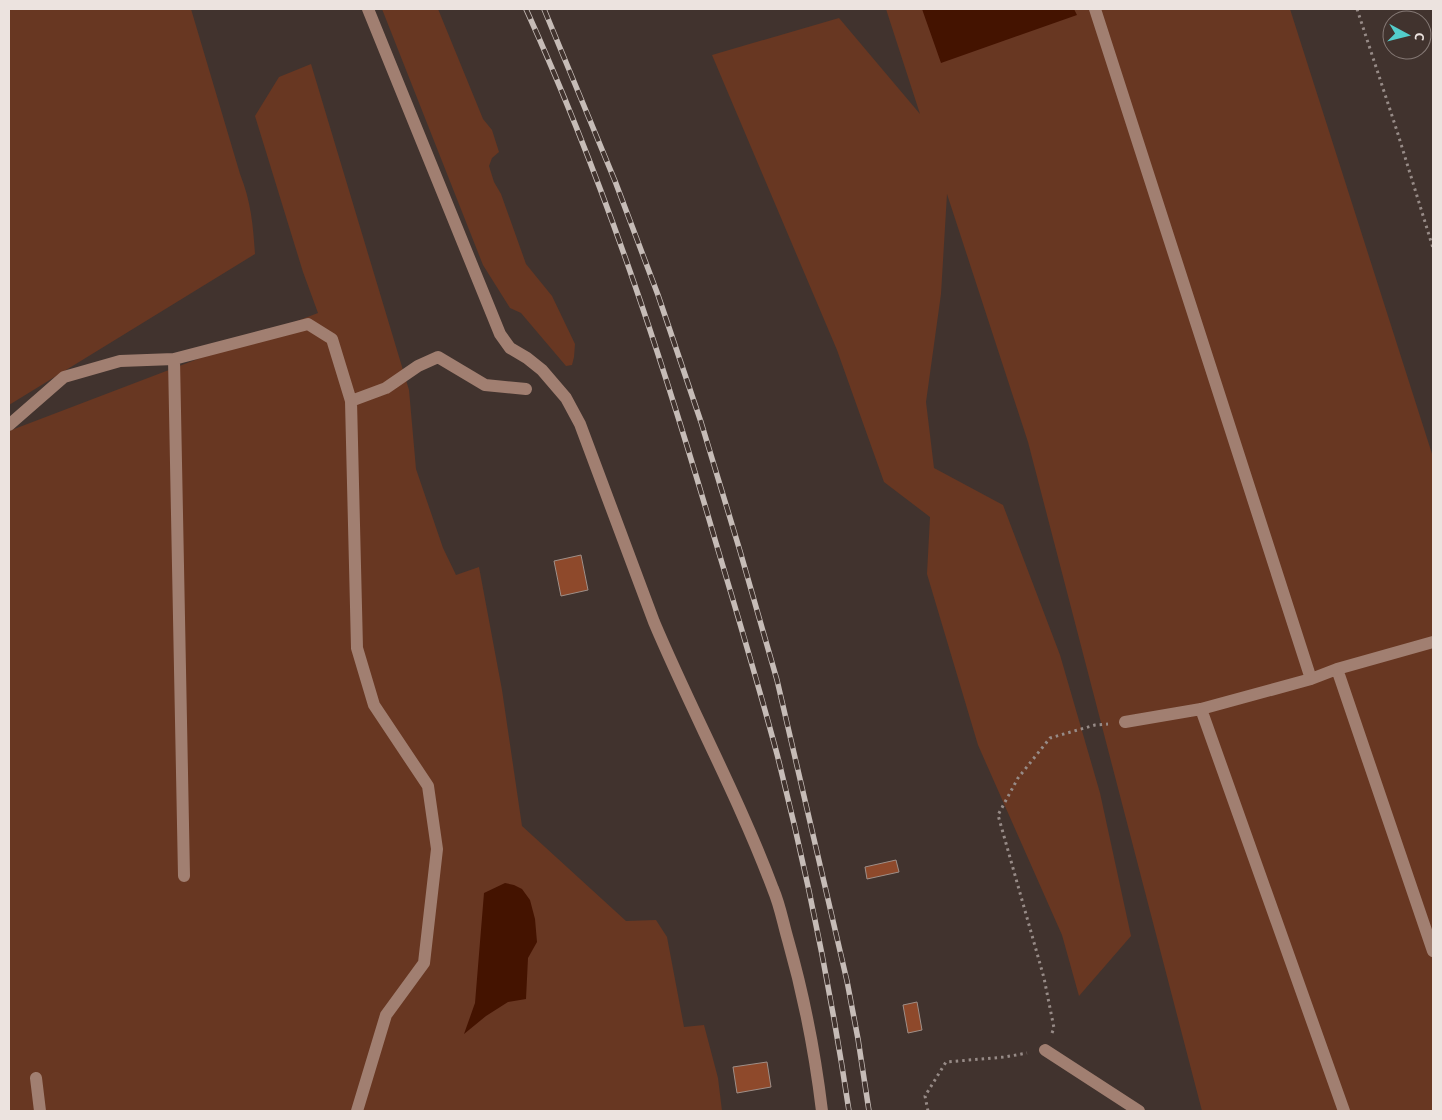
<svg xmlns="http://www.w3.org/2000/svg" width="1442" height="1120" font-family="'Alegreya Sans',sans-serif">
<style>
.green{fill:#683722}
.water{fill:#441300}
.building{fill:#8e492b;stroke:#9f8f88}
.lines{fill:none;stroke-linecap:round;stroke-linejoin:round}
.path{stroke:#978b87;stroke-width:3;stroke-dasharray:2.5 4;stroke-linecap:butt}
.minor{stroke:#a17f71;stroke-width:12}
.rail-casing{stroke:#c6bcb7;stroke-width:5.5}
.rail{stroke:#41332e;stroke-width:4;stroke-dasharray:11;stroke-linecap:butt}
</style>
<rect width="100%" height="100%" fill="#41332e"/>
<path class="green" d="M9,9H191L240,174C251,202 253,224 255,254L9,405Z
M382,9H438L483,119L492,130L499,152L492,158L489,166L494,182L501,194L526,264L552,296L575,344L574,357L572,365L566,366L521,313L510,308L483,265Z
M886,9H1290L1433,457V1111H1202L1028,442L947,194L941,294L926,402L934,468L1003,505L1060,655L1100,793L1131,936L1079,996L1062,935L978,745L927,574L930,517L884,482L837,350L712,55L839,18L920,114Z
M311,64L409,390L416,469L443,548L456,575L479,567L502,690L522,826L626,921L656,920L667,937L684,1027L704,1025L718,1078L722,1111H9V431L318,313L303,272L255,116L279,77Z"/>
<path class="water" d="M922,9H1074L1077,15L941,63Z
M505,883L514,885L522,889L530,900L535,919L537,942L528,958L526,999L508,1002L486,1016L464,1034L475,1003L484,893Z"/>
<path class="building" d="M581,555L588,590L561,596L554,561Z
M896,860L899,872L867,879L865,867Z
M917,1002L922,1030L908,1033L903,1005Z
M767,1062L771,1087L737,1093L733,1067Z"/>
<g class="lines">
<path class="path" d="M1357,9L1397,131L1433,248
M1052,1033L1054,1028L1044,978L998,815L1018,778L1050,738L1095,725L1108,724
M928,1111L925,1096L946,1062L1005,1057L1027,1053"/>
<path class="minor" d="M368,9L500,334L510,348L527,358L542,370L566,398L580,424L654,622C692,712 739,798 773,889C780,905 783,923 788,940C804,996 815,1053 822,1111
M1095,9L1311,679
M174,359L184,876
M9,425L64,377L120,361L174,359L308,324L332,339L351,401
M1337,669L1433,951
M1201,709L1344,1111
M1125,722L1201,709L1311,679L1337,669L1433,642
M1045,1050L1139,1111
M36,1078L40,1111
M357,1111L386,1015L424,963L437,849L428,786L374,705L357,648L351,401L386,388L418,366L438,357L485,385L526,389"/>
<g class="rail-casing">
<path id="rail" d="M526,9C604,181 663,361 716,543C737,613 758,683 777,754C807,872 831,991 849,1111
M544,9L615,181L658,295L701,422L740,551L777,680L847,981L858,1039L869,1111"/>
</g>
<use href="#rail" class="rail"/>
</g>
<rect width="1442" height="1120" fill="none" stroke="#ece3df" stroke-width="20"/>
<g transform="translate(1407 35) rotate(97)"><circle r="24" fill="#41332e" stroke="#857975"/>
<path d="M0-4L9 19L0 12L-9 19Z" fill="#53cdcb"/>
<text y="-8" font-size="14" font-weight="bold" text-anchor="middle" fill="#ece3df">С</text>
</g>
</svg>
